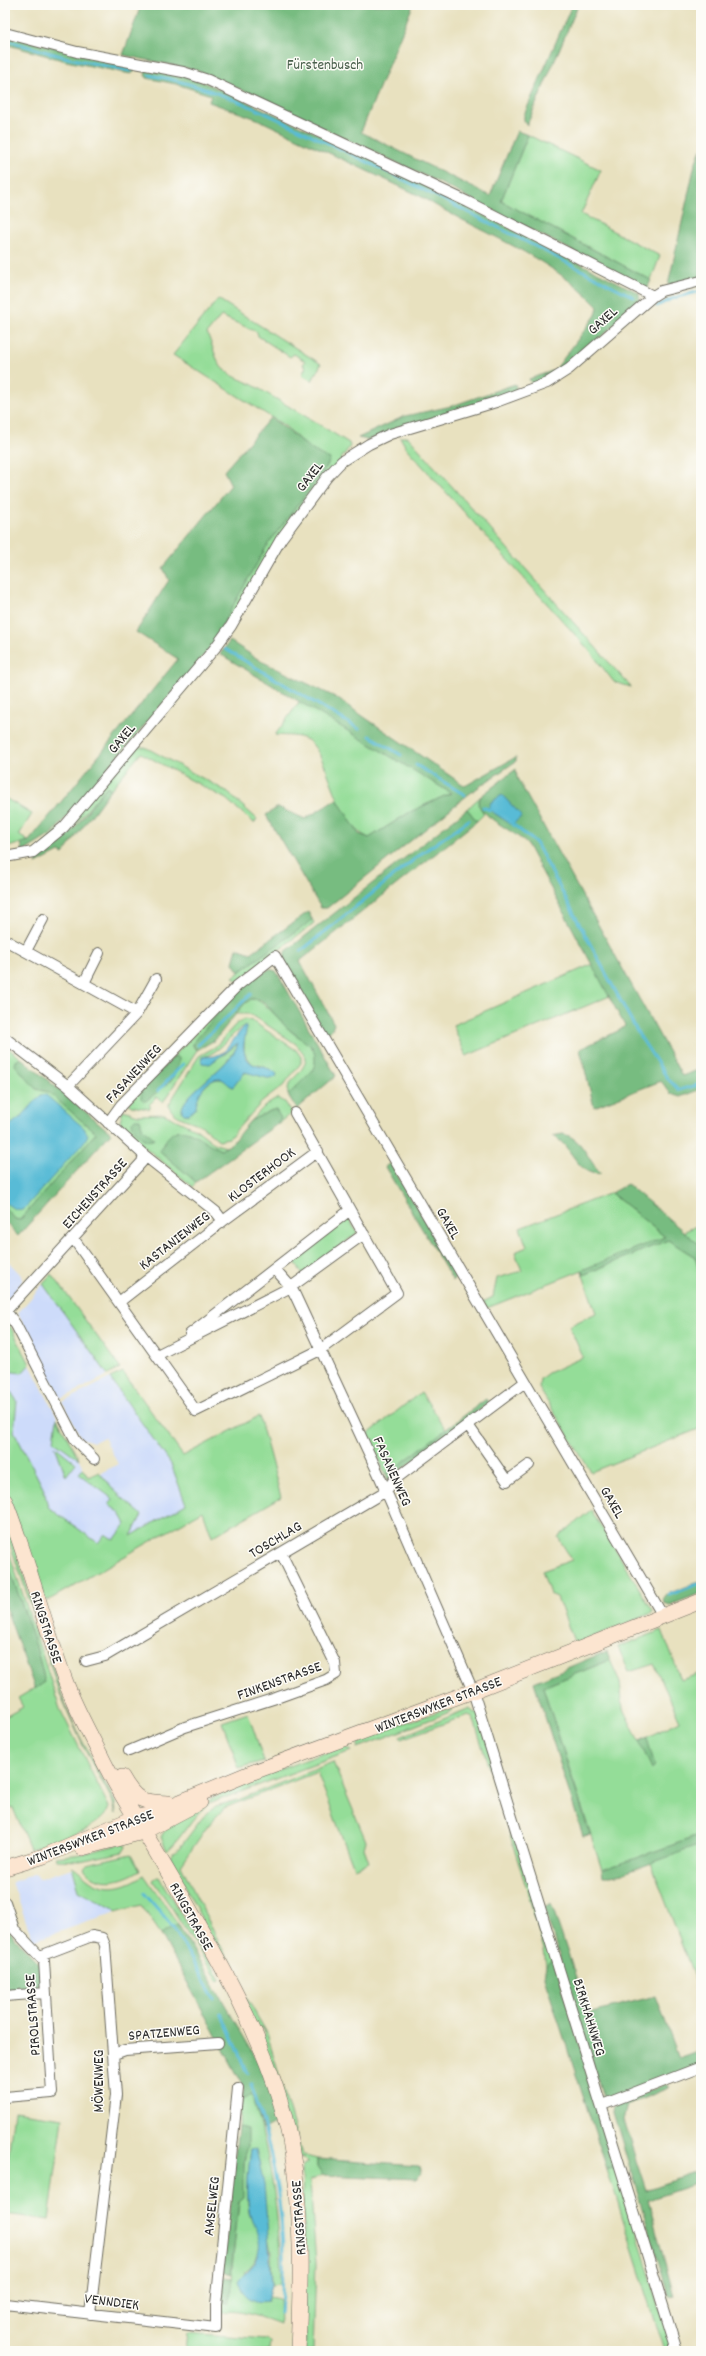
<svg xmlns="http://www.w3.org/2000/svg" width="706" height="2356" font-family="Dekko,sans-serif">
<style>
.built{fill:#cddbfa}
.green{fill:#94dd98;stroke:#608462;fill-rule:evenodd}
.forest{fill:#77bc80;stroke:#517456}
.water{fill:#58bbd6;stroke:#427380}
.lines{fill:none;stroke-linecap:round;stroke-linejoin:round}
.stream{stroke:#58bbd6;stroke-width:3}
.street-casing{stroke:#6d6b5f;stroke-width:12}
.secondary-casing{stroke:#6d6b5f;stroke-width:16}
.street{stroke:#fff;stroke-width:10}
.secondary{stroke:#fce5d0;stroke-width:15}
.labels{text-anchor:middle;stroke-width:3;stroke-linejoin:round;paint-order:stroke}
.park-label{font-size:15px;fill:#4a604c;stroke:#fdfcf7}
.street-label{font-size:15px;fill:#2b2b2b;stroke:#fdfcf7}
</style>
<rect width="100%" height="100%" fill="#fdfcf7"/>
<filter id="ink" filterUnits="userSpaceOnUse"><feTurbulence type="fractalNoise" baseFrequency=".025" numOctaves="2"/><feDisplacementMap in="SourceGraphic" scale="8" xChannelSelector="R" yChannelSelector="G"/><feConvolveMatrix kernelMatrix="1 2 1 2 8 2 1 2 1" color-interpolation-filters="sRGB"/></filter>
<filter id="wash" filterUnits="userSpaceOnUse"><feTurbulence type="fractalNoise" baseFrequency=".012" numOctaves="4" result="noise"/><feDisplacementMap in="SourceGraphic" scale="16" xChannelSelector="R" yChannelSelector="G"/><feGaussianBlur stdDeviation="0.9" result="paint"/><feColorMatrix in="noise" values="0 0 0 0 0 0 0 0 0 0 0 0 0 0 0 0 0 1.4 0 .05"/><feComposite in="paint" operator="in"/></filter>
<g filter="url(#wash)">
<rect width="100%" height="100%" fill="#e8e1bf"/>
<path class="built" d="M5,1258L20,1274L23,1279L20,1285L5,1302Z
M43,1284L108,1375L61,1399L18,1313Z
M5,1324L11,1328L89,1479L118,1464L104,1437L94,1442L81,1438L63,1402L110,1378L171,1464L186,1504L58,1578L5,1425Z
M72,1868L79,1891L115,1909L116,1912L33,1941L12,1882L36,1873L39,1879Z"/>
<path class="green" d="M528,135L601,170L581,214L660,256L651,280L501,201Z
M218,299L321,364L312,381L302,375L306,367L303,365L305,361L294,354L290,357L258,336L257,332L221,316L207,333C211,341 217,364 223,369C233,378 247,381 258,388C288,406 319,424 349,443L350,446L218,639L215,636L268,544L327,466L285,426L173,355Z
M400,437H408L631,687L614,682L588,649L407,449Z
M300,701L451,793L410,812L369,838C332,822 330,746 303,738C294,735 283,736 275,735Z
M137,747H145L226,791L257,819L254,823L226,799L141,753L111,789L107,786L61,841L49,846L38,855L37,852Z
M481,796L478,804L484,814L477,821L467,809Z
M5,798L32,814L19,835L28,841L5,848Z
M312,919L314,923L238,981L233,977Z
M593,964L610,996L466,1056L453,1025Z
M237,989L193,1047L197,1050L163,1102L157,1097L149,1105L151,1107L149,1109L131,1106L129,1103Z
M251,999C264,998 282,1024 293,1033C298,1037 309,1042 312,1048C315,1052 316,1058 315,1063C314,1075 296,1086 288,1095C284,1080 307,1072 306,1057L296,1044L255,1017L248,1014H236L244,1004Z
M245,1019L252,1021L296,1050L301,1057V1063L283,1086L262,1102L229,1138L219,1140C213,1136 208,1130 202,1126C192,1120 170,1118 169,1104L199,1056L215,1047L237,1023ZM245,1025L244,1052L252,1064L263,1066L271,1079L248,1072L241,1075L233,1087C229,1084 224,1079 220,1079C204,1078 193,1105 187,1115L182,1112C179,1095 232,1067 238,1043L224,1055L201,1060L202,1057C220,1054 230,1034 245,1025Z
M5,1046L21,1058L16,1061L36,1089L48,1092L96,1133L20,1220L15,1219L5,1208Z
M278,1098L285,1102L292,1113L276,1125L281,1118L272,1110L250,1121L265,1106Z
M123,1110L138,1115L164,1114L197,1130L215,1144L226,1147L221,1150L211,1146L160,1151L196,1182L193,1187L129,1134L120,1121Z
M611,1193L665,1237L487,1308L483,1302L493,1297L497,1278L522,1271L515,1252L527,1247L520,1228Z
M348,1217L357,1233L303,1275L294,1260Z
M701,1224V1246L683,1232Z
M668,1240L695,1257L701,1277V1428L591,1472L539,1388L540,1379L548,1373L583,1357L569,1326L596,1313L583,1275Z
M52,1274L120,1368L108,1375L43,1284Z
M9,1324L30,1364L22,1373L5,1371V1326Z
M123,1372L183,1456L259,1416L281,1497L212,1537L203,1511L49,1600H45L5,1487V1383L17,1401L14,1431L44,1490L48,1507L98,1543L105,1534L114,1540L126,1524L120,1513L109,1505L113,1499L79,1474L83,1468L88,1477L99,1472L116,1492L142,1515L131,1536L186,1504L171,1464L110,1378Z
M421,1392L446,1430L386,1475L368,1434Z
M57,1418L79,1459L54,1441Z
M55,1446L76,1463L66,1476Z
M591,1510L653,1611L652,1613L575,1644L557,1597L550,1594L542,1571L572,1560L558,1537Z
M5,1517L63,1699L79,1735L115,1802L116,1814L112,1800L84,1748L58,1690L43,1640L5,1530Z
M5,1540L60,1709L109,1807C104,1829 50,1843 30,1849L13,1808L5,1811V1717L23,1707L18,1698L45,1682L36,1646L5,1555Z
M662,1630L681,1680L701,1673V1835L602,1870L543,1687L610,1660L620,1682L623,1709L639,1741L680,1721L654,1664L629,1672L618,1647Z
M452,1707V1711L358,1748L360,1738Z
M470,1708L474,1713L478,1712L553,1957L546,1965L544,1950L527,1890L473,1717L468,1715L401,1739L400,1737Z
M248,1713L264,1761L239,1768L222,1722Z
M344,1746L351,1751L208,1804C191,1817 183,1837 167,1851L161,1837C177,1803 306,1760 344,1746Z
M333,1762L366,1841L364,1848L369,1862L354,1868L317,1772L224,1808L207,1827L181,1865L246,1997L267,2033L302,2155L317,2159V2166L323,2175L310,2181L316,2264L313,2351H305L302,2166L307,2163V2161L298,2156L261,2037L265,2033L263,2028L257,2029L170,1856L181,1846L203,1817L216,1806L238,1800Z
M125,1843L126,1847L123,1852L80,1861L57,1860L56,1857L82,1854Z
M701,1843V1995L651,1863Z
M131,1854L140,1870C123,1881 98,1888 84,1868L87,1864Z
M72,1866C78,1869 82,1874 87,1878C106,1893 126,1887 144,1875L178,1924L161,1934L141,1905L116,1912L114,1909L79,1891Z
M159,1877L220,1979L217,1980L172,1908L153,1881Z
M252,2094C271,2157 280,2219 281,2284L272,2285L271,2252L251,2150C248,2169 246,2194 249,2213C251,2220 256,2226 258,2233C263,2247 257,2263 245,2271L267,2301L269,2297L279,2299L280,2324C268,2319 233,2307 221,2313L222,2301L229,2302L236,2227L246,2150L238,2127L242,2100Z
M14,2111L63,2118L49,2220L5,2214V2182Z
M617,2168L673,2351H665L607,2169Z
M188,2333L266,2339L270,2343L269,2351H186Z"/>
<path class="forest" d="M141,5H413L361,132L490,196L517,131L528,135L501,201L651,280L647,289L434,180L242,90L196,70L123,55Z
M572,5H576L577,8L527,125L524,120V115Z
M5,35L132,66L135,71L131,74L66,61L5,44Z
M147,68L192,77L356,151L639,293L640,301L576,360L533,386L529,379L555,370L596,315L598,307C550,255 479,233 420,196L257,119L209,102L211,95L176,84L147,78L145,75Z
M701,149V277L668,285L695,164Z
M515,384L517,392L367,440L358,438L405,416L452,406Z
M270,418C293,431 306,450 330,459L327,466L268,544L216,636L218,639L52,834L23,852L21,843L29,841L178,659L136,632L169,580L163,568L231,485L224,471Z
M230,641L261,661L335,697L465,786L516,757V761L469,794L327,908H321L266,815L278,807L305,819L337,799L359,834L369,838L410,812L451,793L220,654Z
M516,769L517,778L682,1076L701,1069V1089L680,1097L671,1094L661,1081L594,1107L580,1049L620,1030L625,1026L527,844C512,829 487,821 478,804L481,796Z
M107,786L111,789L63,854L59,852L36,864C43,844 47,852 61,841C76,830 94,801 107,786Z
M467,809L477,821L300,961L334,1024L332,1029L324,1035L284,962L285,952Z
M308,912L312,919L310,922L239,972L233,963L237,948L251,953Z
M269,969L276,971L279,976L336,1076L297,1109L288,1095L312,1071L315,1064V1055L312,1047L286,1027L265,1003L258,999H251L244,1004L215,1040L197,1050L192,1044L240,988Z
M175,1056L179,1058V1062L172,1080L146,1101L141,1098L142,1090Z
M21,1058L111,1133L18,1236L5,1222V1208L15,1219L20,1220L96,1133L48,1092L36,1089L15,1065L16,1061Z
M272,1110H276L281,1118L276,1125L196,1182L160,1151C177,1112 195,1138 221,1150L231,1144L250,1121Z
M135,1119H140L143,1129L154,1138L153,1140C143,1143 133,1131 132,1122Z
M563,1134C584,1139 586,1159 601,1173C578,1179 571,1142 552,1136Z
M390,1163L457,1275L453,1281L385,1167Z
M627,1184L701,1246V1277L695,1257L668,1240L583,1275L582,1270L665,1237L611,1193Z
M486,1399L489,1403L388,1480L386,1475Z
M5,1555L36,1646L45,1682L35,1689L5,1606Z
M701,1581V1593L670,1605L664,1603L663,1598L665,1595Z
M607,1651L610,1660L543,1687L590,1835L583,1836L534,1682Z
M647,1738L655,1766L652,1769L639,1741Z
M701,1835L700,1845L622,1874L611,1876H603L602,1870Z
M551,1903L588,2013L656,1996L679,2058L701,2050V2065L604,2100L544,1907Z
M5,1915L10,1932L40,1965L41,1983L36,1989L5,1991Z
M178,1924L263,2070L280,2121L263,2130L252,2094L242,2100L244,2087L161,1934Z
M553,1957L617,2168L607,2169L544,1977L546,1965Z
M666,2084L669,2088L627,2105L623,2120L646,2190L701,2171V2182L648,2200L674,2296L669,2297L612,2109L616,2105Z
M238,2127L248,2129V2147L244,2159V2197L239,2201L231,2274L223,2271Z
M317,2159L419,2166L421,2173L417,2179L323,2175L317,2166Z
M223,2277L231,2278L232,2292L229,2302L222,2301L220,2296Z"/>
<path class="water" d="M502,795L522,816L512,825L488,809L491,802Z
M245,1025C250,1033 237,1047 249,1061C256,1069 269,1065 277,1074L276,1077L271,1079L245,1072L233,1087C227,1085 225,1079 220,1079C206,1078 196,1097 196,1108L189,1114H184L182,1112C179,1094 233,1067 238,1043L210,1064L202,1063V1057L215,1056L224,1052Z
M41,1095H46L84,1128L88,1135L84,1142L24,1209C15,1211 11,1207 5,1202V1129L22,1116Z
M256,2149L264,2184L272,2285L268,2301C253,2304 243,2296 238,2282C243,2274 254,2266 257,2259C264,2238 254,2231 250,2215C246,2198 248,2168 251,2150Z"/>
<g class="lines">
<path class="stream" d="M5,40L68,58L131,71
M149,75C214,85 275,118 334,146C435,194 534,246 634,297
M657,306L674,298L701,291
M225,649L359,729
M370,736L401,755
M416,765L465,795
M483,807L490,810
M510,822L536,843L639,1035L668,1079L679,1090L701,1084
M301,951L422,853L469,820
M198,1045L251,994
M158,1091L183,1064
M669,1595L701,1583
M144,1893L173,1927L214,1998
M221,2013L247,2073
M251,2084C276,2158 290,2234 280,2313"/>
</g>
</g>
<g filter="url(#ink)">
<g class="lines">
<g class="street-casing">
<path id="street" d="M5,33L77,52L183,72L208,80L468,202L653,296
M5,857L33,852L64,827L215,648L231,626L281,539L327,477L342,461L369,444L390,434L496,402L547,383L569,369L653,296L661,291L701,281
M5,940L137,1013
M26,951L43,919
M84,983L99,953
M5,1038L68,1086L144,1155L142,1162L5,1312
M68,1086L137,1013L156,979
M108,1123L121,1105L237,986L275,956L663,1616
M223,1221L318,1151
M73,1238L196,1411L320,1350L397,1293L295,1113
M275,1269L291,1287L296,1297L379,1475L473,1691L677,2351
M119,1302L223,1221L216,1212L144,1155
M6,1311L16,1325L76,1441L94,1459
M190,1334L350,1210
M157,1355L291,1287L364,1234
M468,1425L507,1481L529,1465
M86,1661L105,1656L386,1491L394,1480L525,1382
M129,1751L185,1727L276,1698L326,1680L336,1674L335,1663L281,1553
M5,1902L14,1929L44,1961L52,2093L5,2097
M40,1956L92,1936L102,1938L105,1945L116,2095L90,2314
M5,1996L45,1993
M114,2054L125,2050L218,2043
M602,2105L701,2067
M5,2304L216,2328V2305L238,2088"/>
</g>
<g class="secondary-casing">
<path id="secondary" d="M5,1501C28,1559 43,1621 65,1680C74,1705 88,1730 100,1754C116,1788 136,1818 155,1850C206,1937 270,2040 290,2140C303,2210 301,2280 298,2351
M122,1777C136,1802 142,1802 169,1803
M82,1848L143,1832L200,1802
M5,1868L44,1856L134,1818L151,1814L248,1774L473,1691L701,1601"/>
</g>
<use href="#street" class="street"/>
<use href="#secondary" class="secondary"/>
</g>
</g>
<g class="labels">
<g class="park-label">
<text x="325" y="69">Fürstenbusch</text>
</g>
<g class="street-label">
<text transform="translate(602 320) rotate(-42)" y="5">GAXEL</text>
<text transform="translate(309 476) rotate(-52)" y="5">GAXEL</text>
<text transform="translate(121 738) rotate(-50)" y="5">GAXEL</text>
<text transform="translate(133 1073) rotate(-47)" y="5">FASANENWEG</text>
<text transform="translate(261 1174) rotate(-37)" y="5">KLOSTERHOOK</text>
<text transform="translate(94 1193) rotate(-48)" y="5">EICHENSTRASSE</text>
<text transform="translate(449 1223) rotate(60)" y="5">GAXEL</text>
<text transform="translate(174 1240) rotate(-38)" y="5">KASTANIENWEG</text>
<text transform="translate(393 1471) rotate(66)" y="5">FASANENWEG</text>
<text transform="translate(613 1502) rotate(60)" y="5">GAXEL</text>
<text transform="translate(275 1539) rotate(-31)" y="5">TOSCHLAG</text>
<text transform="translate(47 1627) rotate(72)" y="5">RINGSTRASSE</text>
<text transform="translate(279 1680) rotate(-20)" y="5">FINKENSTRASSE</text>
<text transform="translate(438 1704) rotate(-21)" y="5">WINTERSWYKER STRASSE</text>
<text transform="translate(90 1837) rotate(-21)" y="5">WINTERSWYKER STRASSE</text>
<text transform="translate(192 1916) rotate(61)" y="5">RINGSTRASSE</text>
<text transform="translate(32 2015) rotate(-94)" y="5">PIROLSTRASSE</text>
<text transform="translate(590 2017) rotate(73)" y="5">BIRKHAHNWEG</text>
<text transform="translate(164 2032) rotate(-5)" y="5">SPATZENWEG</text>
<text transform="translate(98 2081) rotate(-90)" y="5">MÖWENWEG</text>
<text transform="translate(211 2206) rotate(-84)" y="5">AMSELWEG</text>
<text transform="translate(298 2218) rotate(-94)" y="5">RINGSTRASSE</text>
<text transform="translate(112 2301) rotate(7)" y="5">VENNDIEK</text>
</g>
</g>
<rect width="706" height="2356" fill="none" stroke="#fdfcf7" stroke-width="20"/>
</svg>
